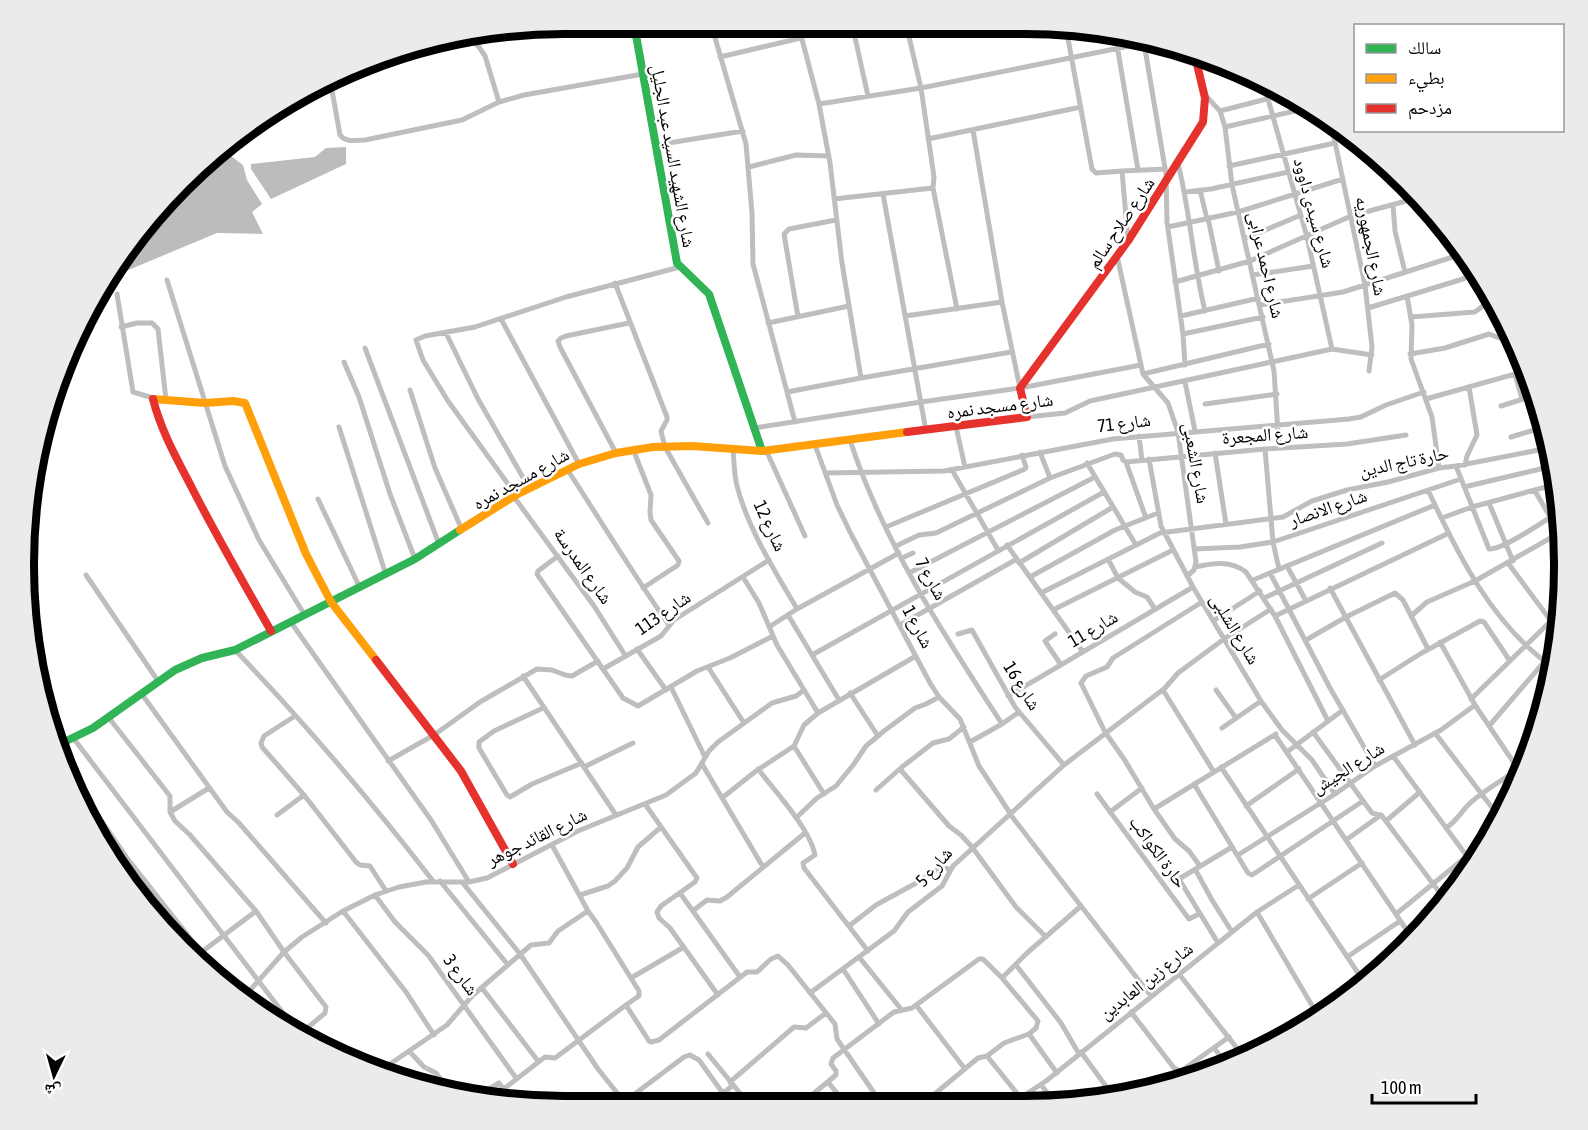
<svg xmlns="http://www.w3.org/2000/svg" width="1588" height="1130" font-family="'Asap Condensed','Noto Naskh Arabic',sans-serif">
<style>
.water{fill:#bcbcbc}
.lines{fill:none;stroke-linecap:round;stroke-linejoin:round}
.street{stroke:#bebebe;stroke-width:5}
.fast{stroke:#30b455;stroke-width:8}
.slow{stroke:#ff9f0a;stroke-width:8}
.jam{stroke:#e5322d;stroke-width:8}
.labels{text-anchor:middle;stroke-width:5;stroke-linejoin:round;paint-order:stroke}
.street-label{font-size:18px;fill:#000;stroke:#fff}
.rim{fill:none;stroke:#000;stroke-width:8}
</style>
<rect width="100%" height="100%" fill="#fff"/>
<path class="water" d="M229,146L231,156L243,165L247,180L262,204L252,212L263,234L217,233L126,271L115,273L158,208Z
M346,147V164L271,199L251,169V164L315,157L326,148Z"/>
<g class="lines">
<path class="street" d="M711,24L746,144L752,213L753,264L795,422
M852,24L868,96
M1066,28L1092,169L1096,173L1122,171L1128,239
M1115,33L1138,170
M468,37L479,47L485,56L499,102
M1144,43L1166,174L1167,222L1183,334L1185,365
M720,57L801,38
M331,85L340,135C346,143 356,140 365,140L462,120L499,102L524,95L643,74
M1264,85L1307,237L1332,349
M1206,96L1220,111L1225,127L1232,185L1274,371L1279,448
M819,104L921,88L1149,42
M1220,111L1286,94
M1225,127L1308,108
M1332,128L1365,285L1372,347L1369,371
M973,130L1002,302L1020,388
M928,139L1081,107
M656,145L743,131
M1178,163C1190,212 1193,262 1205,311
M1229,166L1335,143
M749,167L796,155L829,156
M1122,171L1165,169
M933,188L957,309
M1200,190L1207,219
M1185,192L1211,189L1288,172
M883,194L926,431
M834,199L933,188L934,177L921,88L906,24
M1393,205L1395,231L1405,272
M1208,218L1219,271
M1168,227L1238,212L1343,179
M1244,239L1301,215
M1117,256L1143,374L1168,403L1178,432L1196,562L1194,570L1187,576
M1253,275L1313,266
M167,280L225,466L259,540L304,614
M1175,282L1250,261L1351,216L1417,198
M615,283L667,417V420L661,431L665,447L708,523
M117,294L133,392L153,398
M1407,296L1412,325L1411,359L1432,417L1439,468
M1260,305L1343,292L1462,254
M1368,308L1463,279L1475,272
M905,316L1002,302
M1181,316L1259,298
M798,317L784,234L789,229L836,220
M1411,317L1475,312L1493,298
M501,319L579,464
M768,323L849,306
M121,327L137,323H152L158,329L166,400
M446,333L478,399L529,488
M1183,334L1263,317
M365,348L439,544
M1410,354L1445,348L1489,334L1502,339L1510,336
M344,362L359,397L390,494L415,559
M1143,374L1269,344
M1515,374L1522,399
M861,378L1011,352
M1185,382L1195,431
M410,390L435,468L462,530
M787,392L861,378L842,263L830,163L819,104L798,24
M1426,399L1526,371
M1205,404L1277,394
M1501,406L1536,395
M1027,417L1065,413L1090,401L1332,349L1372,355
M339,427L386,575
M956,427L965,467
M754,428L921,402L1020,388L1141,365
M1139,436L1142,460
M1511,437L1544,427
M850,440C883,542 944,635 1002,724
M815,445L837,505L851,534L930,683L939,697L960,719L979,766L1010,813
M633,449L651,495L650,512L651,520L679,561L678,565L643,588
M733,449C734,461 734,474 737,486C748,529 775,571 797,609
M1265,449L1273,542L1279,569
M766,450L805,536
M1040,452L1050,478
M616,453L560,347L558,341L561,338L566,336L629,323
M1215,453L1226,524
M1149,459L1161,526L1193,587L1261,701L1282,730L1312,760L1335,794
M1126,462L1265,449L1347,444L1406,435
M1087,463L1136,545
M1465,465L1467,456L1477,435L1469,387
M1456,466L1489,549C1503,550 1546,520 1560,511
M567,469C601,521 633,574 669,625
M952,470L998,550
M825,473L944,471L1113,439L1349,419L1361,417L1386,405L1424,392
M1464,487L1553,466
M1428,490C1458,555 1492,624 1552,667
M1535,491L1560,534
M516,495L448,401L423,360L416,340L425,336L475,327L566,297L680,267
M514,497L594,606L625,655
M318,499L360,588
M1489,503L1513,561
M1442,518L1472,507L1557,484
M886,527L1025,469L1026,467L1022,455
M1007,545L1083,652
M896,546L919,535L936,533L1050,478L1115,454L1121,455L1123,460L1126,462L1146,518
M1194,549L1240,547L1273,542L1461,479
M558,556L538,571L537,574L623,698L638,706L697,671L730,658L773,636
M902,558L913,553
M1108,559L1118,578L1135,592L1147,597L1155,609
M1019,563L1113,507
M1508,563L1551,621
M1287,566L1306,601
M1195,567C1213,563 1231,560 1246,572L1275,616L1328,721
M909,573L1095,477
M1270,573L1330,688L1375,766
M86,575L158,681
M743,577L759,603L777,645L818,713
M1030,577L1115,530L1158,513
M1253,580L1435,505
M1330,588L1415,745
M1041,593L1160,533L1283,517L1312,501L1347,490L1388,482L1439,468L1456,466L1549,448
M1264,598L1382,543
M1053,610L1173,550
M788,615L839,700
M1275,616L1449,533
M1411,616L1427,602L1475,581L1561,532
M290,621L431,820L469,882
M1213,621L1260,591
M900,625L1017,559
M769,627L797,609L899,553
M958,634L972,630L1015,707L1064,765
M1055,634L1045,641L1061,665
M1306,640L1346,617L1395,593L1403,600L1428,649
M1440,642L1475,705L1520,772
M637,649L666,690
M235,650C305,723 371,801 433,881
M812,655L1104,492
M708,667L744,723
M603,669L661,636L674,620L769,560
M523,676L616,815
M1379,680L1420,654L1480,621L1484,622L1510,661
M671,687L705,757
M1163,690L1214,772
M1216,690L1236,718
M141,693L227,812L239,823L326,923
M850,693L878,736
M1008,696L1193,587
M1471,699L1561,611
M543,708L494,731L479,742V748L507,795L510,797L532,784L582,763
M295,716L264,736L261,743L262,747L304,795L356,862L360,865L370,866L386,891
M109,718L170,796V812L175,821L190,835L256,911L284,952L326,1007L325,1013L300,1034
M1489,726L1544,662
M1222,728L1261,701
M1313,732L1372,813L1382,816L1446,901
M1435,733L1500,818
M1275,735L1412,938
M1534,735L1533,725L1541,718
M74,739L299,1034
M970,742L1002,724L1019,712
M794,746L824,794
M1287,752L1343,710
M1393,756L1472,863
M388,761L434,735L480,702L537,669L552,670L565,675L572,676L598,661
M702,764L763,867
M64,767L127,858L230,989
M584,767L633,743
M1221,767L1364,982
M758,769C775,791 810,829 815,855L803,863L804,868L868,951
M900,769L949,826L961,835L972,847L1016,907L1046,937
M1194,784L1248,873L1252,875L1363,801
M876,790L902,767L933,743L949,739L964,727
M1097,794L1189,919L1199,914
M722,798L756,771L794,746L804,725L818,713L916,656
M645,804L697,878L695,882L661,906L657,912L659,918L670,928L718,995
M1246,806L1299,769
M1154,809L1276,734
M170,812L209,788
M1110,812L1142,788
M277,815L304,795
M796,818L817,798L836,786L854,764L866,746L884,731L915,708L926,704L939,697
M1386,821L1420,792
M1446,828C1457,821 1460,813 1469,804C1485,789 1505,779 1523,766
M1346,840L1381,815
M552,845L588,911L596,922L639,991V996L626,1005L649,1041L651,1042L659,1040L747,972H757L771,959L778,956L788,965L835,1024L837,1039L881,1103
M1238,855L1335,794L1375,766L1441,730L1475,705
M1200,866L1189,851L1175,839L1154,809L1124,759L1105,732L1081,683L1086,676L1107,667L1113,658L1202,602
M1195,869L1212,900L1232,932
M440,881L508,965
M462,882L520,954L598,1069L626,1104
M680,893L740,977
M375,895L395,922L428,955L516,1078
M580,895L608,886L615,881L627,868L638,847L661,827
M1308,899L1362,863
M1081,906L1151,996
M694,910L707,900L720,901L727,897L805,833
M343,911L406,992L434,1035
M1257,912L1317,1014
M1396,914L1467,856
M849,926L876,905L918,882L939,868H946L950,870
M1218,943L1179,879L1232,847
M195,957L256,911
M859,957L901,1009
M1347,957L1400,921
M1016,965L1061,1023L1079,1054
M843,969L879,1024
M1179,974L1243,1056
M631,978L684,947
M1002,978L1038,1021L1036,1028L1029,1034L1057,1073
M482,988L538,1061
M810,993L894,931L908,912L942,886L953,866L1064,765L1165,688L1178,673L1224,639L1271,609
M243,998L284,952L302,937L343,911L375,895L399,887L426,882H469L487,878L578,831L666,795L696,773L709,751L718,742L772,703L796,696L804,690
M916,1005L965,1069
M1131,1012L1174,1068L1186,1073
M305,1030L319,1046
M1214,1048L1225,1062
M409,1051L424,1067L436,1073L451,1092
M1081,1052L1113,1096
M708,1054L748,1103
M987,1056L1020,1097
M1181,1071L1229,1037
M386,1073V1068L390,1064L447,1025L472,996L531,945L549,943L558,931L588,911
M730,1082L794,1027L806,1028L826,1013
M828,1082L845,1103
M1041,1085L1055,1102
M505,1088L545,1057L555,1058L626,1005
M477,1096L499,1083L513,1102
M624,1102L684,1057L690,1055L699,1060L722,1092L726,1091L733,1085
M925,1102L978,1058L987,1056L1004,1043L1029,1034
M1014,1102L1046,1081L1257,912L1299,885
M802,1103L836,1075V1071L831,1064L833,1058L894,1012L912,1008L979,959H983L1002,978L1027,953L1081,906L1010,814"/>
<path class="fast" d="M634,24L677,263L709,294L762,451
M58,745L93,728L175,670L202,658L235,650L415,559L460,530"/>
<path class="slow" d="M153,399L205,403L233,401L245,403L306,554L331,602L376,660
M460,530L516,495L579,464L616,453L653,447L692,446L762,451L907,432"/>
<path class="jam" d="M153,399C161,431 177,459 192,488C217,537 244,584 271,631
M907,432L1027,417L1020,388L1128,241L1203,122L1205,98L1196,60
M376,660L461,771L513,864"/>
</g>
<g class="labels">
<g class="street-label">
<text transform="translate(673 156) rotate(80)" y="6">شارع الشهيد السيد عبد الجليل</text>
<text transform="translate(1314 213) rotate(75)" y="6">شارع سيدى داوود</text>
<text transform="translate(1121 223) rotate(-56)" y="6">شارع صلاح سالم</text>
<text transform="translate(1371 246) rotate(79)" y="6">شارع الجمهوريه</text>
<text transform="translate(1266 265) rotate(77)" y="6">شارع احمد عرابى</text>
<text transform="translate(1000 406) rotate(-7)" y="6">شارع مسجد نمره</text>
<text transform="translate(1124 423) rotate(-7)" y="6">شارع 71</text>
<text transform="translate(1265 435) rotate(-4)" y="6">شارع المجعرة</text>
<text transform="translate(1404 462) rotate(-12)" y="6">حارة تاج الدين</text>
<text transform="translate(1196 463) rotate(80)" y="6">شارع الشعبى</text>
<text transform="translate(521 479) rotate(-29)" y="6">شارع مسجد نمره</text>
<text transform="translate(1328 508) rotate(-19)" y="6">شارع الانصار</text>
<text transform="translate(770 526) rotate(65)" y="6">شارع 12</text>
<text transform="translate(583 566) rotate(55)" y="6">شارع المدرسة</text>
<text transform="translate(931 579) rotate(61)" y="6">شارع 7</text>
<text transform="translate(663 613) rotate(-35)" y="6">شارع 113</text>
<text transform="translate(918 627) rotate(62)" y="6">شارع 1</text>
<text transform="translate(1093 629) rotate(-31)" y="6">شارع 11</text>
<text transform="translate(1235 629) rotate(59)" y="6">شارع الشلبى</text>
<text transform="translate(1022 686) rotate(58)" y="6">شارع 16</text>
<text transform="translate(1348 768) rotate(-32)" y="6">شارع الجيش</text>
<text transform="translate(537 837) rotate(-26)" y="6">شارع القائد جوهر</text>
<text transform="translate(1158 852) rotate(54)" y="6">حارة الكواكب</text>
<text transform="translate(934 867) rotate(-49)" y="6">شارع 5</text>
<text transform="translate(461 975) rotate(54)" y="6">شارع 3</text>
<text transform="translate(1146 981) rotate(-38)" y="6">شارع زين العابدين</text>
</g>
</g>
<path d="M0 0H1588V1130H0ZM564 34H1024A530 530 0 0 1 1554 564V566A530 530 0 0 1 1024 1096H564A530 530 0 0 1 34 566V564A530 530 0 0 1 564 34Z" fill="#ebebeb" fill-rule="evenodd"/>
<path class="rim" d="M564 34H1024A530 530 0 0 1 1554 564V566A530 530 0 0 1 1024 1096H564A530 530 0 0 1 34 566V564A530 530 0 0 1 564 34Z"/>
<rect x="1354" y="24" width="210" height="108" fill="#ffffff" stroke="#999999" stroke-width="1.5"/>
<rect x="1366" y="44" width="30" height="9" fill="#30b455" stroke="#999999" stroke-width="1.5"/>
<text x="1408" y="54" font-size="18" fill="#000000">سالك</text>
<rect x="1366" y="74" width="30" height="9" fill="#ff9f0a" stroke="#999999" stroke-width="1.5"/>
<text x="1408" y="84" font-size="18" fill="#000000">بطيء</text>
<rect x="1366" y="104" width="30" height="9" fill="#e5322d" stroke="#999999" stroke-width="1.5"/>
<text x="1408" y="114" font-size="18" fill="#000000">مزدحم</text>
<g transform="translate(54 1076) rotate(185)" stroke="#ffffff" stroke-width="4.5" paint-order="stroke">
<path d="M0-4.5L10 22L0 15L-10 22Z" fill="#000000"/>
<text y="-9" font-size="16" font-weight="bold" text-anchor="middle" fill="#000000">ش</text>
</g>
<path d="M1372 1094v9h104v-9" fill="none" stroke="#000000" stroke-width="3"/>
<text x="1381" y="1094" font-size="18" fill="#000000" stroke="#ffffff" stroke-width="4.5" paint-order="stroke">100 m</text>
</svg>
